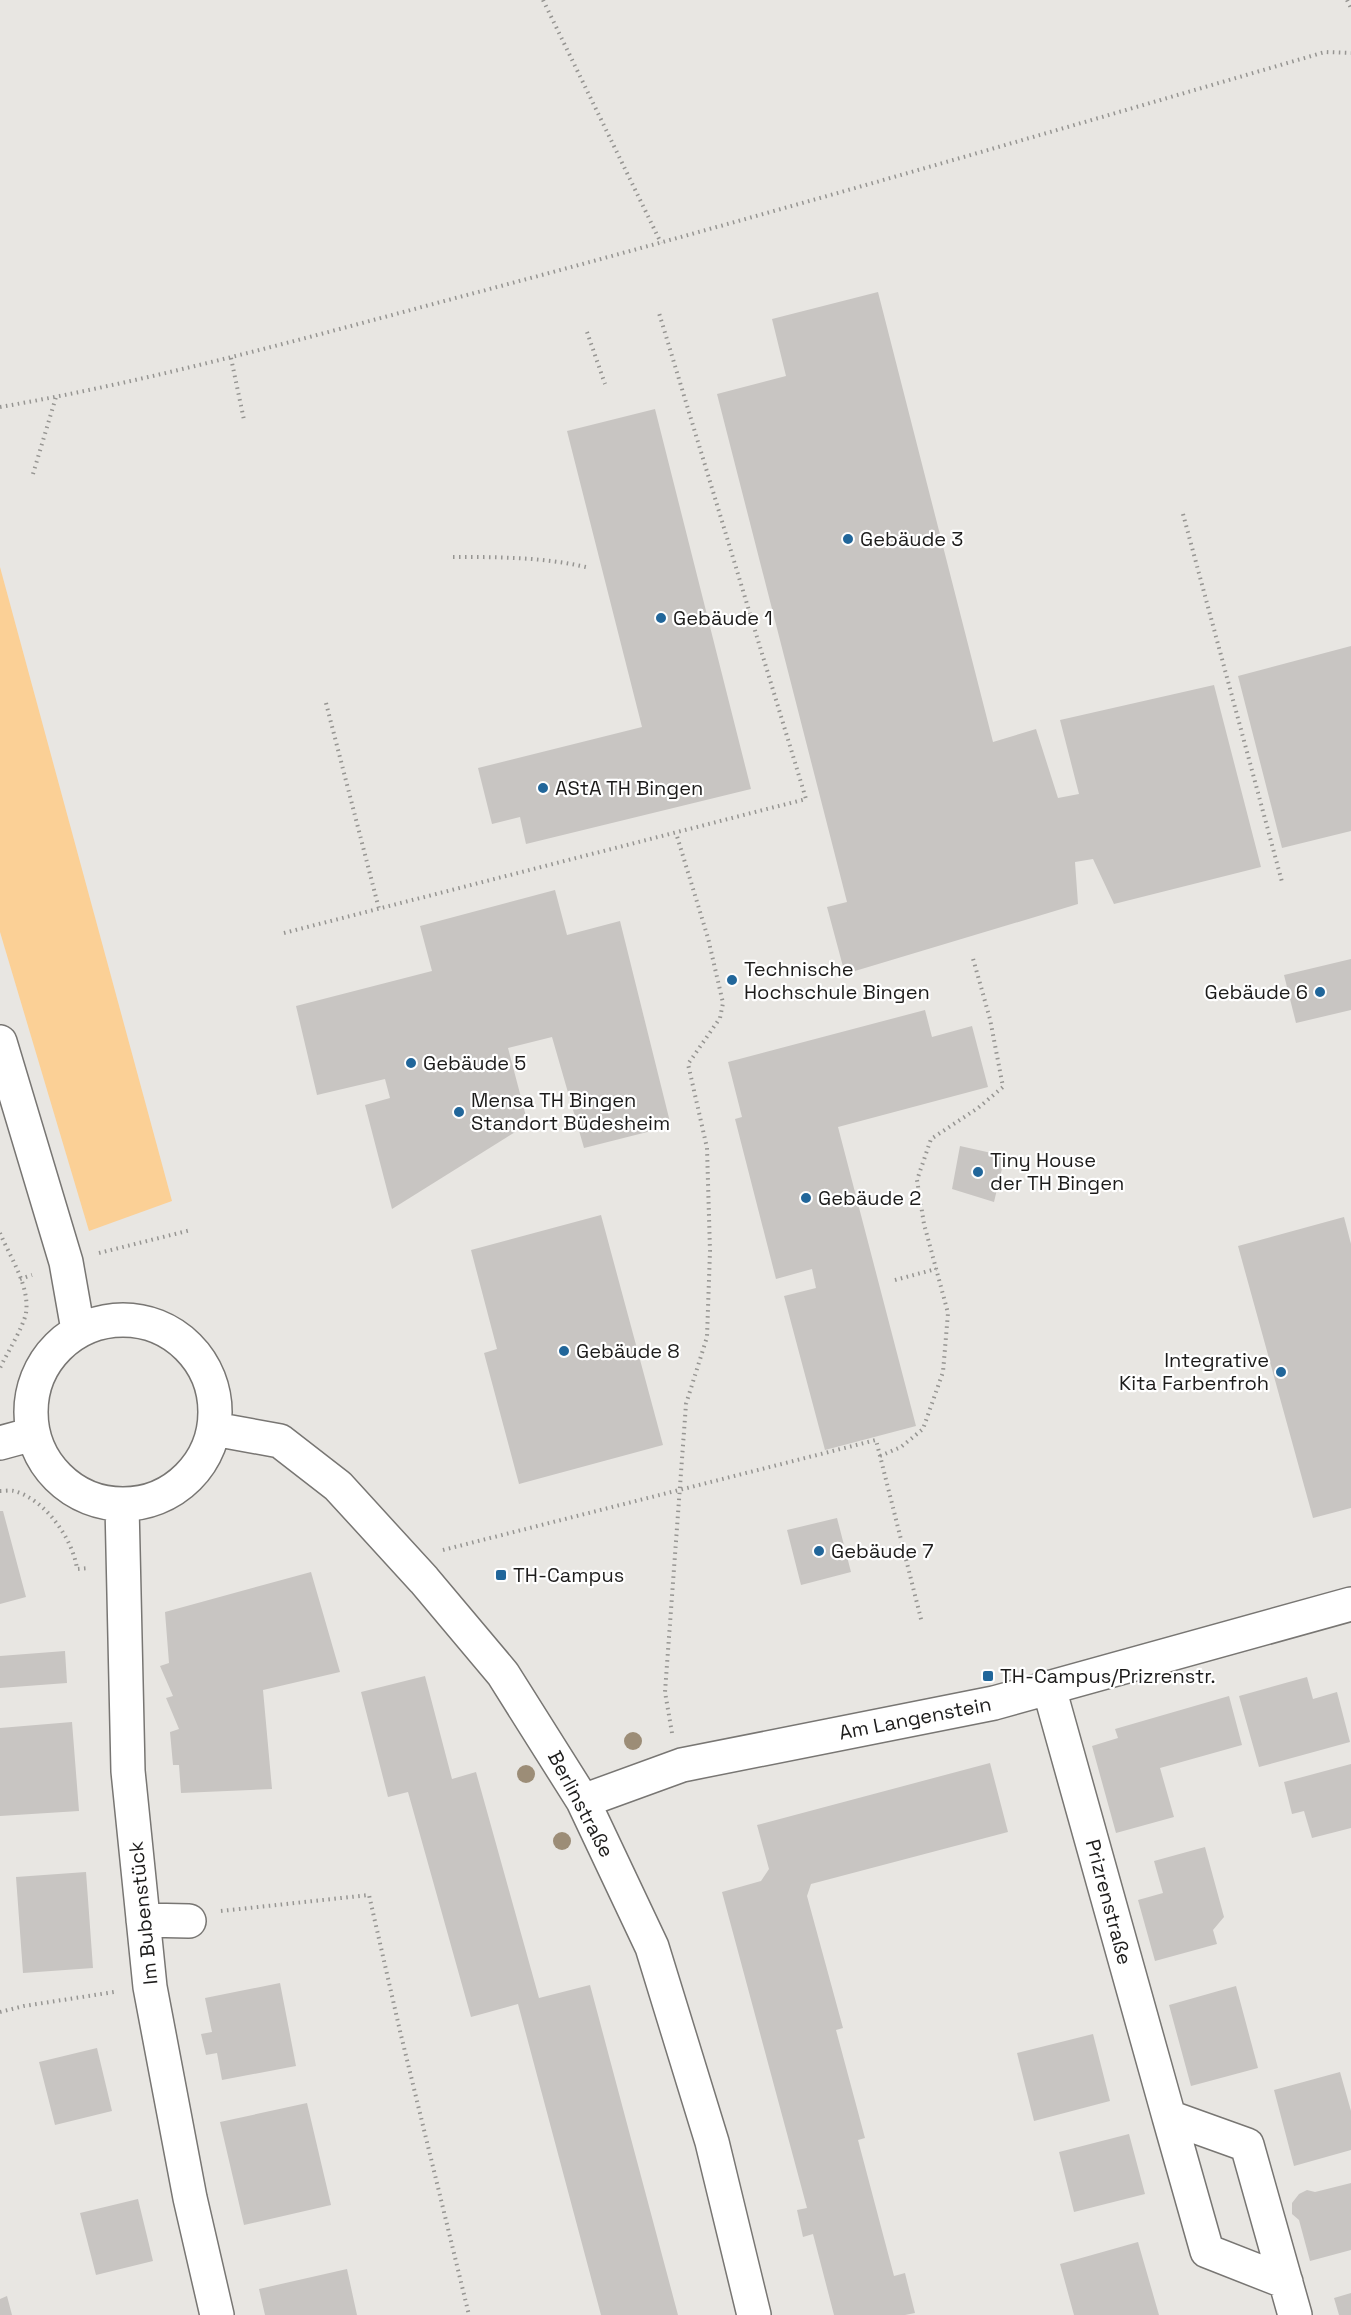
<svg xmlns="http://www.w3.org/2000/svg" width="1351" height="2315" font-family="'Space Grotesk',sans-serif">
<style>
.green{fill:#fbd096}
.building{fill:#c8c5c2}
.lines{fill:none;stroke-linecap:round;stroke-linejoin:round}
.minor-casing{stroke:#787673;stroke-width:36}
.path{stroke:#969592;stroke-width:4;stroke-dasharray:1.5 4.5;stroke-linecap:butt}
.minor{stroke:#fff;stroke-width:33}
.tree{fill:#9c8d77}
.poi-dot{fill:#21669a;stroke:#fff;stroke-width:2}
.labels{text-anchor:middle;stroke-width:4.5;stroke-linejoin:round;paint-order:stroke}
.poi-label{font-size:20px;fill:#1d1c1b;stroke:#fff;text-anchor:start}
.street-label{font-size:20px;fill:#1d1c1b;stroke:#fff}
</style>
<rect width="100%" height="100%" fill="#e8e6e2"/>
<path class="green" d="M0,567L172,1201L89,1231L0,932Z"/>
<path class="building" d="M878,292L993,742L1036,729L1058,798L1079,794L1060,720L1214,685L1261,867L1114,904L1093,859L1075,862L1078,904L845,974L827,907L847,902L717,394L786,376L772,319Z
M655,409L751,789L526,844L520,817L492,824L478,768L642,727L567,431Z
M1351,646V831L1282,848L1238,676Z
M555,890L567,935L620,921L671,1126L584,1148L552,1037L508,1048L528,1124L392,1209L365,1105L390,1098L385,1079L317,1095L296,1006L432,971L420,926Z
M1351,959V1010L1296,1023L1284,975Z
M925,1010L932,1037L972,1026L988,1087L838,1127L916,1426L825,1450L784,1296L816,1288L812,1269L776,1279L735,1119L742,1117L728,1062Z
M960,1146L1005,1156L994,1202L952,1189Z
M601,1215L663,1445L519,1484L484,1353L497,1349L471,1250Z
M1344,1217L1351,1244V1508L1313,1518L1238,1246Z
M0,1511H3L26,1597L0,1604Z
M837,1518L851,1572L801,1585L787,1530Z
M311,1572L340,1672L263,1690L272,1789L181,1793L179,1765H173L170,1732L179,1729L166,1698L173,1696L160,1666L169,1663L165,1612Z
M65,1651L67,1683L0,1688V1656Z
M425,1676L452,1779L476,1772L539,1998L590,1985L678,2315H601L518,2004L471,2017L408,1792L388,1797L361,1692Z
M1307,1677L1313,1699L1337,1692L1350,1742L1259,1767L1239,1696Z
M1229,1696L1242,1745L1160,1768L1174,1817L1116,1833L1092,1746L1118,1738L1115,1729Z
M72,1722L79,1811L0,1816V1728Z
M990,1763L1008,1832L811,1884L807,1896L843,2028L836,2030L865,2138L858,2140L894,2276L905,2273L915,2313L905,2315H834L813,2234L803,2237L797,2210L807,2208L722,1892L761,1881L769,1869L757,1825Z
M1351,1764V1828L1312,1838L1304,1811L1292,1814L1284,1782Z
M1205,1847L1224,1917L1213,1930L1217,1944L1155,1961L1138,1900L1163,1893L1154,1861Z
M86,1872L93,1968L23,1973L16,1877Z
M280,1983L296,2066L222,2080L217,2053L206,2055L201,2034L212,2032L205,1998Z
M1236,1986L1258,2068L1191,2086L1169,2005Z
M1093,2034L1110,2101L1034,2121L1017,2053Z
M97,2048L112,2111L55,2125L39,2062Z
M1340,2072L1351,2111V2150L1294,2166L1274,2090Z
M307,2103L331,2205L244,2225L220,2122Z
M1129,2134L1145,2194L1074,2212L1059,2152Z
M1351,2183V2250L1310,2261L1299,2220L1292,2214V2203L1299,2194L1307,2190L1315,2192Z
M138,2199L153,2261L96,2275L80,2213Z
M1138,2242L1159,2315H1074L1060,2264Z
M347,2269L357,2315H265L259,2289Z
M1351,2293V2315H1339L1334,2298Z
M7,2296L12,2315H0V2299Z"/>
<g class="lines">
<g class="minor-casing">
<path id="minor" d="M0,1042L66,1262L78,1330
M31 1412a92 92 0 1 1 184 0a92 92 0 1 1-184 0Z
M214,1429L280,1441L338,1486L424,1580L503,1674L583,1801L652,1947L712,2142L754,2315
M0,1443L33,1434
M122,1505L128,1771L150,1987L190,2198L217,2315
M1049,1688L1169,2117L1247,2145L1295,2315
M583,1801L682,1765L994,1703L1351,1604
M143,1920L189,1921
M1169,2117L1207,2251L1286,2282"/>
</g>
<path class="path" d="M543,0L661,243
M1347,0L1351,8
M587,332L605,384
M231,358L244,420
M0,407C163,379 323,333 482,291C764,216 1044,134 1325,52L1351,53
M33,474L56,397
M1183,514L1282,882
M453,557C499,557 545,557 590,568
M326,703L379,909
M284,933L806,799L659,313
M0,1233C10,1257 30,1286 26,1313C23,1328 7,1353 0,1368
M99,1253L191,1230
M20,1279L32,1275
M895,1280L936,1269
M880,1456L901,1447L923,1429L943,1372L948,1313L924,1224L917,1180L931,1139L978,1108L1003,1087L990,1019L972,955
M0,1491C4,1491 10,1490 14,1491C45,1499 73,1539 77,1569L89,1568
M443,1550L876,1440L922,1623
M672,1733L665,1692L686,1404L707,1337L710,1251L707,1148L688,1064L720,1018L723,1003L708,938L676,833
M221,1911L369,1895L400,2031L469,2315
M0,2012L24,2006L114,1992"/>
<use href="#minor" class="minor"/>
</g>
<g class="tree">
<circle cx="633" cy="1741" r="9"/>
<circle cx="526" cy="1774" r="9"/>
<circle cx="562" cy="1841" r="9"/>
</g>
<g class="poi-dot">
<circle cx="848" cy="539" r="6"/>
<circle cx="661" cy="618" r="6"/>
<circle cx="543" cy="788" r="6"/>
<circle cx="732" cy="980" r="6"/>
<circle cx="1320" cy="992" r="6"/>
<circle cx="411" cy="1063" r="6"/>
<circle cx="459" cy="1112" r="6"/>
<circle cx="978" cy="1172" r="6"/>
<circle cx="806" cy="1198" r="6"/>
<circle cx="564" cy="1351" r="6"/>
<circle cx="1281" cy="1372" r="6"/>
<circle cx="819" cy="1551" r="6"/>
<rect x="495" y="1569" width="12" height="12" rx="3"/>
<rect x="982" y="1670" width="12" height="12" rx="3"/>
</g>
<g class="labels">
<g class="poi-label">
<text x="860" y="546">Gebäude 3</text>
<text x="673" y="625">Gebäude 1</text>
<text x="555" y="795">AStA TH Bingen</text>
<text x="744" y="976">Technische<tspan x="744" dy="23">Hochschule Bingen</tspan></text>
<text x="1308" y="999" text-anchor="end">Gebäude 6</text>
<text x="423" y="1070">Gebäude 5</text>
<text x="471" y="1107">Mensa TH Bingen<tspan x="471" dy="23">Standort Büdesheim</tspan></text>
<text x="990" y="1167">Tiny House<tspan x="990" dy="23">der TH Bingen</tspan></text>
<text x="818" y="1205">Gebäude 2</text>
<text x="576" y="1358">Gebäude 8</text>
<text x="1269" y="1367" text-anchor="end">Integrative<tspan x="1269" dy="23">Kita Farbenfroh</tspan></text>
<text x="831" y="1558">Gebäude 7</text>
<text x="513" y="1582">TH-Campus</text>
<text x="1000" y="1683">TH-Campus/Prizrenstr.</text>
</g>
<g class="street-label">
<text transform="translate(915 1718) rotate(-11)" y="7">Am Langenstein</text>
<text transform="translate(581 1804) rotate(62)" y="7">Berlinstraße</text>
<text transform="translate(1109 1902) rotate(75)" y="7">Prizrenstraße</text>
<text transform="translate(143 1913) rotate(-96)" y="7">Im Bubenstück</text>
</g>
</g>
</svg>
